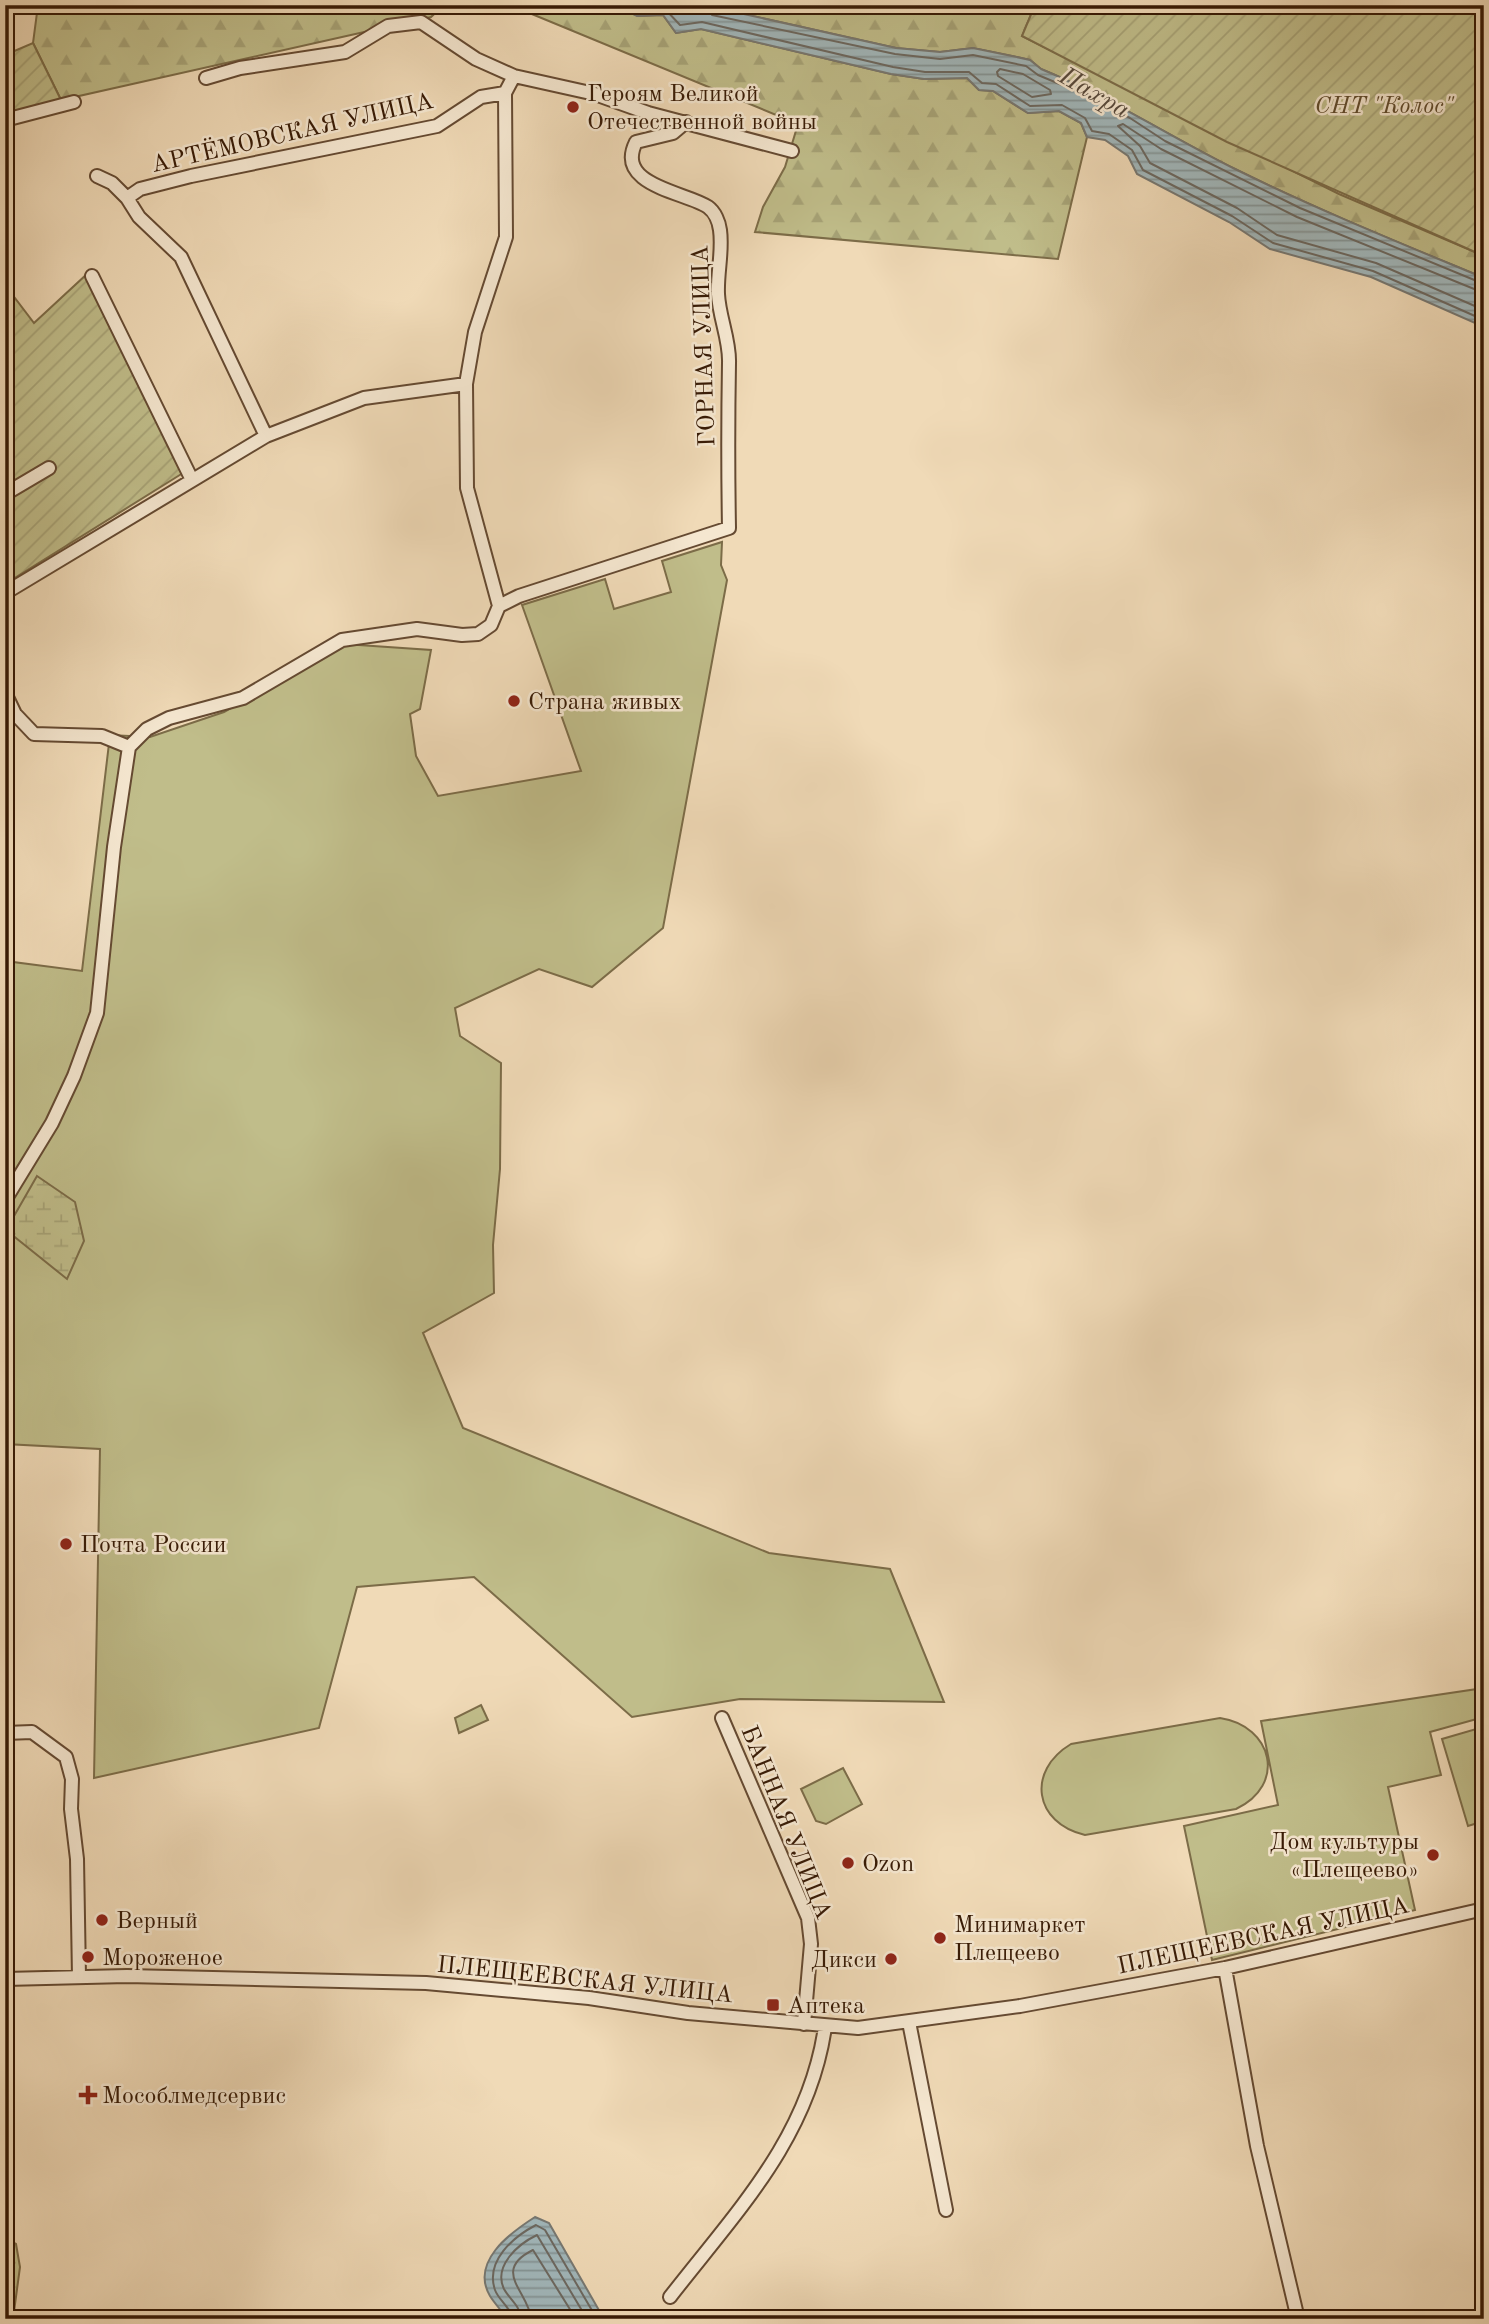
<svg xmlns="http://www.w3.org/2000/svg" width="1489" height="2324" font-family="'Old Standard TT',serif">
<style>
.green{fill:#c0bd8a;stroke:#7c6c48;stroke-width:2}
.forest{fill:url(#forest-firs);stroke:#7c6c48;stroke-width:2}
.wetland{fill:url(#wetland-marsh);stroke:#7c6c48;stroke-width:2}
.garden{fill:url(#garden-furrows);stroke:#7c6c48;stroke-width:2}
.water{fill:url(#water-rules);stroke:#777872;stroke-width:2}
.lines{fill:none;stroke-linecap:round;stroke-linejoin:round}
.shore{stroke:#6c6860;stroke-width:2}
.minor-casing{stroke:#654a32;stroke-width:16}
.minor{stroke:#f5e7d0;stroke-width:12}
.poi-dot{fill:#8f2418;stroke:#f5e7d0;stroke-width:2.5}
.labels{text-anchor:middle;stroke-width:5;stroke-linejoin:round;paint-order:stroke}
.poi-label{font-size:24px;fill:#371a05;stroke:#f5e7d0;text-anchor:start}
.park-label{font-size:24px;font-style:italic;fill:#604b2d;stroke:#f5e7d0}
.street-label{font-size:24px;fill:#371a05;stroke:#f5e7d0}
.water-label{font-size:26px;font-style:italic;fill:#57493c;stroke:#f5e7d0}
</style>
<defs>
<pattern id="forest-firs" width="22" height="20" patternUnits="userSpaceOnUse" patternTransform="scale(1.75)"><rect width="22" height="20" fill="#c0bd8a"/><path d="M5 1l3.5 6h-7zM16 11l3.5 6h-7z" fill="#a6a276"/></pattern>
<pattern id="wetland-marsh" width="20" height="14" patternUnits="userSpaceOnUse" patternTransform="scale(1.75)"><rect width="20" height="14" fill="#c0bd8a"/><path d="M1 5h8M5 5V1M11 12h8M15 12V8" fill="none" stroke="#a6a276"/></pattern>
<pattern id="garden-furrows" width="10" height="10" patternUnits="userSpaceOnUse" patternTransform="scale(1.75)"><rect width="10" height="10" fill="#c0bd8a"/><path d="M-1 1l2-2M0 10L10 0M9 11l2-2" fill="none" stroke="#a6a276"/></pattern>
<pattern id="water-rules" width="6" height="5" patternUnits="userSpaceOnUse" patternTransform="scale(1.75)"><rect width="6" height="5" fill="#a1b7bb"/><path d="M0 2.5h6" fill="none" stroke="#849496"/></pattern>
</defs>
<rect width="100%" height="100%" fill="#f0dab7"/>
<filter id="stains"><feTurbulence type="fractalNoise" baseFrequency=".00286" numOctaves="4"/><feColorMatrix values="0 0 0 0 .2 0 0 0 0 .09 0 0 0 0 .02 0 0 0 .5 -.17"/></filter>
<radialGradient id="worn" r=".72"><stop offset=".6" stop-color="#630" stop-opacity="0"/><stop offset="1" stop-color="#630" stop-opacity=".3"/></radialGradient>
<path class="green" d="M722,542L721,565L727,580L663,928L592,987L539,969L455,1008L460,1036L501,1063L500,1169L493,1245L494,1293L423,1333L463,1428L769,1553L890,1569L944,1702L740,1699L632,1717L474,1577L357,1587L319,1728L94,1778L100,1449L5,1444V961L82,971L110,735L150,737L224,712L344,644L431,650L420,709L410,714L416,756L438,796L581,771L522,605L605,579L614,609L671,592L662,561Z
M1484,1688V1717L1430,1732L1441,1775L1388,1787L1415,1910L1212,1960L1184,1826L1278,1805L1261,1721Z
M481,1705L488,1720L459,1733L455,1718Z
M1220,1718C1273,1726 1287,1785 1236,1809L1085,1835C1034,1823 1026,1771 1071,1744Z
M1483,1727L1484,1821L1468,1826L1442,1739Z
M843,1768L862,1804L826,1824L816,1821L801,1789Z"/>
<path class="forest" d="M38,5H444L431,17L61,100L33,43Z
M510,5H615L638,16L663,15L676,33L701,29L891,74L924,79L967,78L979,90L993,91L1028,113L1059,111L1081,123L1087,137L1058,259L755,232L763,207L785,167L798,124Z
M703,5H1035L1022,36L1339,194L1484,256V278C1400,243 1316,209 1235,169C1169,136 1109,97 1041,69L1030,60L1012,56L973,48L940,52L896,48Z"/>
<path class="wetland" d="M37,1176L75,1202L84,1241L67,1279L6,1230Z
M5,2238L16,2244L20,2267L13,2319H5Z"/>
<path class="garden" d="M1035,5H1484V256L1227,142L1022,36Z
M33,43L61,100L5,117V55Z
M87,274L183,473L5,584V285L34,323Z"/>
<path class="water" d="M615,5H703L896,48L940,52L973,48L1012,56L1030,60L1041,69C1109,97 1169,136 1235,169C1316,209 1400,243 1484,278V327L1371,277L1270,249L1229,222L1137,174L1128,156L1105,140L1087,137L1081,123L1059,111L1028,113L993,91L979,90L967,78L924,79L891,74L701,29L676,33L663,15L637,16Z
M535,2217L549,2223L604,2319H507C502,2311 495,2304 490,2296C470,2262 510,2233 535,2217Z"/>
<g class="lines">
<path class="shore" d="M631,5L639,9H665L680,25L702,22L893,67L925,72H969L982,83L996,84L1030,106L1062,105L1085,118L1092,131L1109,134L1132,150L1143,170L1232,216L1273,243L1373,271L1484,320
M708,5L712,15L895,54L940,59L973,55L1026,66L1038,75L1081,93L1130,118L1165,141L1300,208L1484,284
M1000,69L1023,74L1050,90L1051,94L1032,97L998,76L997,72Z
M1484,293L1297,217L1161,149L1123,124L1118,126L1140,146L1150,163L1237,208L1277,235L1376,263L1484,310
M512,2319C511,2307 499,2301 495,2290C485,2261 513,2237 536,2225L545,2230L597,2319
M521,2319C520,2305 510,2300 504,2289C493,2266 518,2244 537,2235L587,2319
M531,2319C530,2293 490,2271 533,2250L576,2319"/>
<g class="minor-casing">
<path id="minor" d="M206,78L240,68L345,52L388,26L421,22L476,59L514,76L595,94L648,113L792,151
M5,120L74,102
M97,176L112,183L127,198L139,217L181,257L266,436
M127,198L140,189L191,176L437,126L481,97L505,93
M92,276L192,480
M5,494L49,468
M5,593L266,436L364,398L466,384
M499,606L519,596L729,528C728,473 728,418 729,363C730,340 719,317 718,294C717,273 723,251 720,230C719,222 715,212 708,207C686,192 614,186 636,142L673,133L686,122
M499,606L467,488L466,384L475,332L506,237L505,93L514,76
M5,693L15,714L34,734L102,736L129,747
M129,747L147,729L169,718L243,698L342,640L417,629L462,635L478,634L491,625L499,606
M5,1200L52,1123L74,1076L97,1013L114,847L129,747
M722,1718L808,1918L811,1944L804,2024
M5,1733L32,1732L66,1757L72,1779L71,1809L77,1859L79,1977
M1225,1968L1257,2146L1298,2319
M5,1979L127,1976L426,1983L589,1998L688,2013L858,2028L1020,2006L1225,1968L1484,1909
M909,2022L946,2210
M670,2297C736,2212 809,2138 825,2027"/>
</g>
<use href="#minor" class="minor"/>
</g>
<g class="poi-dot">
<circle cx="573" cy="107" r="7"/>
<circle cx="514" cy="701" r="7"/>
<circle cx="66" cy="1544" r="7"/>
<circle cx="1433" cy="1855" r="7"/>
<circle cx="848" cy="1863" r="7"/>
<circle cx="102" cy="1920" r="7"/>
<circle cx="940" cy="1938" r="7"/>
<circle cx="88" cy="1957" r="7"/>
<circle cx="891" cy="1959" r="7"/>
<rect x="766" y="1998" width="14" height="14" rx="3.5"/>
<path d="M84.5 2084.5h7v7h7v7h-7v7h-7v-7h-7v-7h7z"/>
</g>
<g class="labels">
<g class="poi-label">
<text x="587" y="101">Героям Великой<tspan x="587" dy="28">Отечественной войны</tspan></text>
<text x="528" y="709">Страна живых</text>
<text x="80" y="1552">Почта России</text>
<text x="1419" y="1849" text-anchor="end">Дом культуры<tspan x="1419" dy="28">«Плещеево»</tspan></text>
<text x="862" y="1871">Ozon</text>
<text x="116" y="1928">Верный</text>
<text x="954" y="1932">Минимаркет<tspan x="954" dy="28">Плещеево</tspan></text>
<text x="102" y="1965">Мороженое</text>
<text x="877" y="1967" text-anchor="end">Дикси</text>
<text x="787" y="2013">Аптека</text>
<text x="102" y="2103">Мособлмедсервис</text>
</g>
<g class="park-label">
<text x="1384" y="113">СНТ "Колос"</text>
</g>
<g class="street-label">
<text transform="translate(292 132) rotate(-13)" y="8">АРТЁМОВСКАЯ УЛИЦА</text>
<text transform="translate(703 346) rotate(-92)" y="8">ГОРНАЯ УЛИЦА</text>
<text transform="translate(787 1822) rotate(68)" y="8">БАННАЯ УЛИЦА</text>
<text transform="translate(1263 1935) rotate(-12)" y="8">ПЛЕЩЕЕВСКАЯ УЛИЦА</text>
<text transform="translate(585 1979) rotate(6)" y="8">ПЛЕЩЕЕВСКАЯ УЛИЦА</text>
</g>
<g class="water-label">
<text transform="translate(1095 92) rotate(30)" y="9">Пахра</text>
</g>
</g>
<rect width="1489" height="2324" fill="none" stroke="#f0dab7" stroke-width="28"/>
<rect x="7" y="7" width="1475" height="2310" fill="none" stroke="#371a05" stroke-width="3.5"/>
<rect x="14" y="14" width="1461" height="2296" fill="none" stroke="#371a05" stroke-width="2"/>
<rect width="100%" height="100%" filter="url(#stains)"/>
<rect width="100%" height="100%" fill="url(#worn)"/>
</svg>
